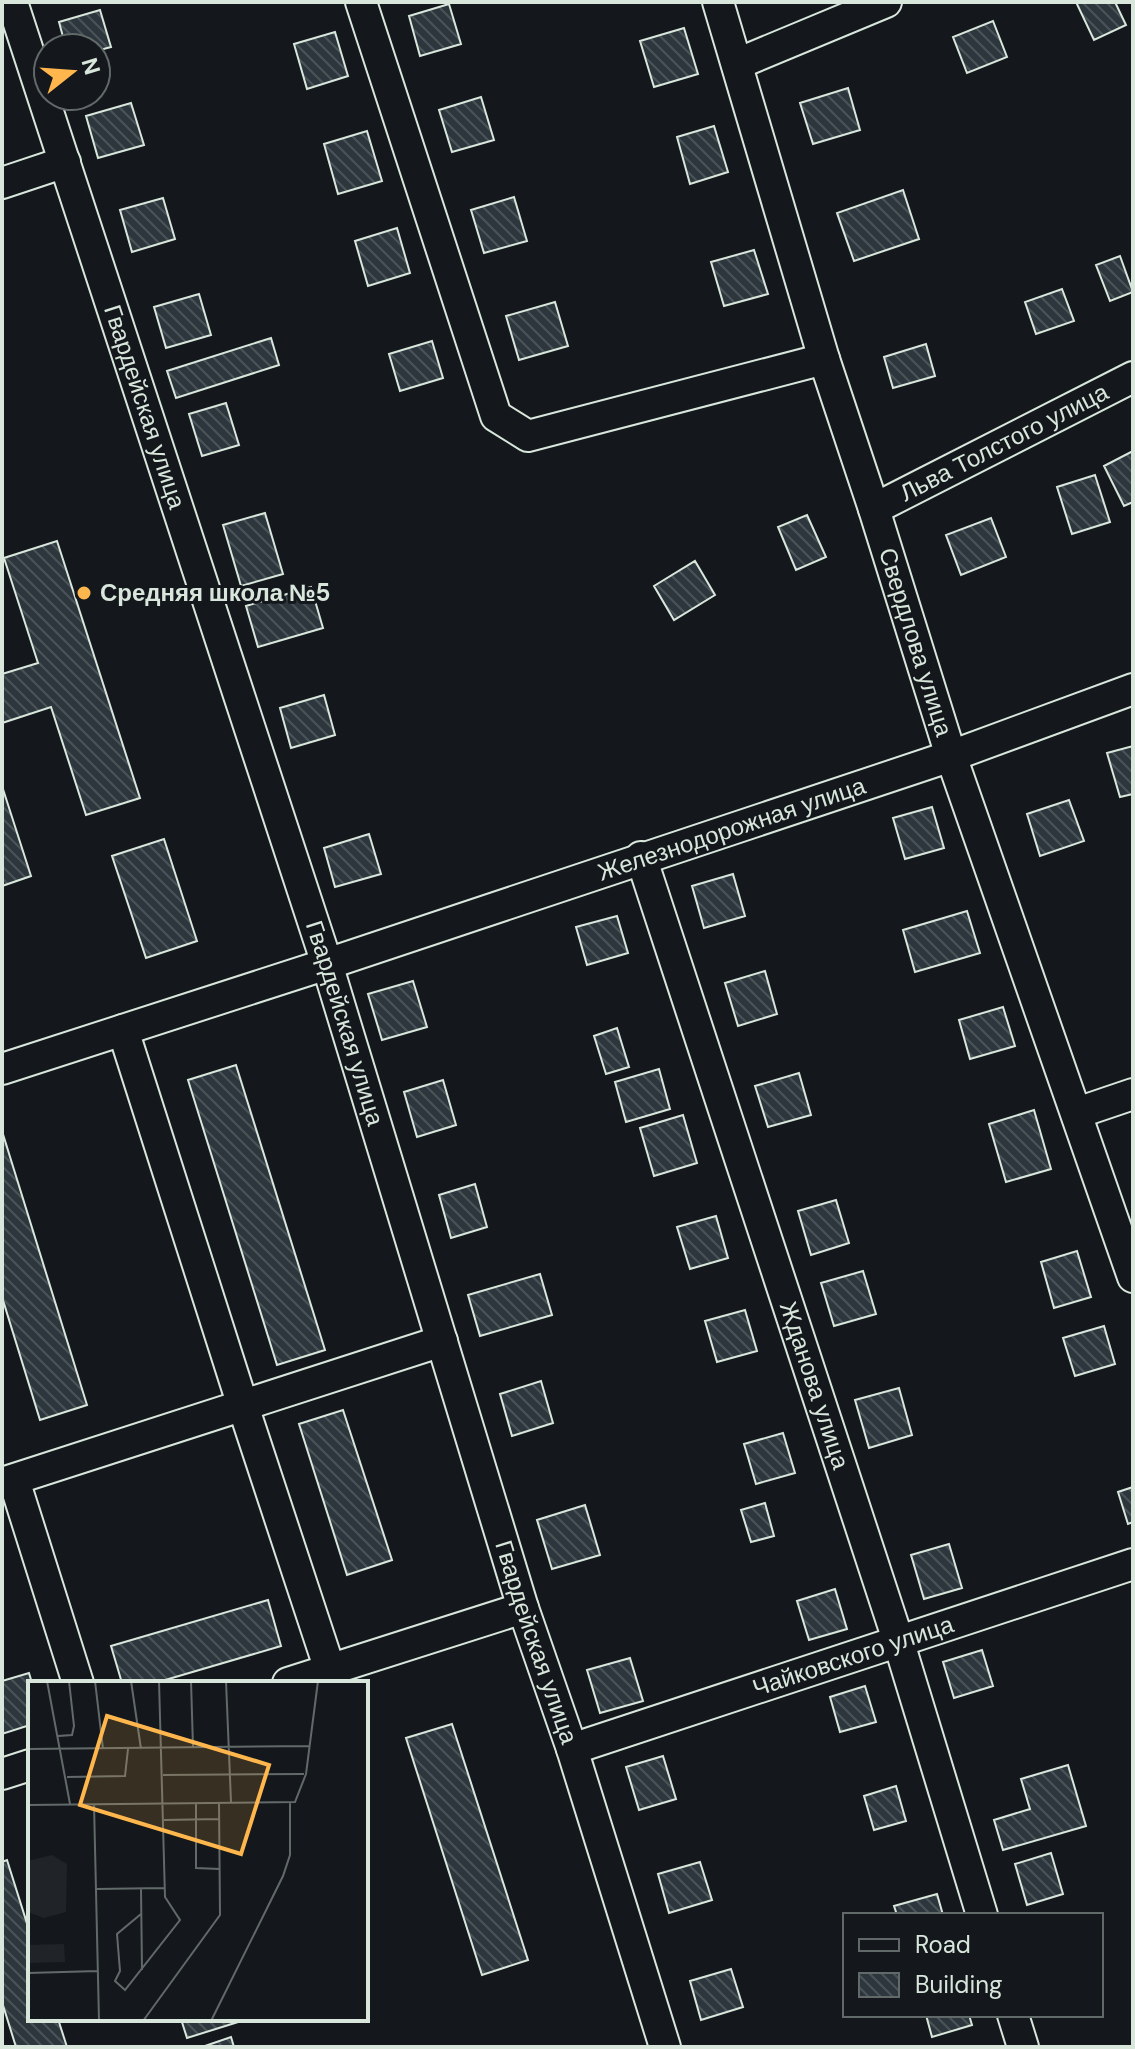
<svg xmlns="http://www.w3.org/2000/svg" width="1135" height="2049" font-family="'DM Sans',sans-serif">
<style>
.building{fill:url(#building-back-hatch);stroke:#d8e6dc;stroke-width:2}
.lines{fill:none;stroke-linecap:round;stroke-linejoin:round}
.minor-casing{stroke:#d8e6dc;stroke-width:34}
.minor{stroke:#14181c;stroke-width:30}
.poi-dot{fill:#ffb74d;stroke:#14181c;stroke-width:3}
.labels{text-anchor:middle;stroke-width:6;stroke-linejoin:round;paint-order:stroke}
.street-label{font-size:24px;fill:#d8e6dc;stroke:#14181c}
.poi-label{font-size:24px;font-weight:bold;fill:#d8e6dc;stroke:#14181c;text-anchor:start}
.inset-road{fill:none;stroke:#626a69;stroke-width:2}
.view{fill:#ffb74d;fill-opacity:0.15;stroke:#ffb74d;stroke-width:4}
.inset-edge{fill:none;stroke:#d8e6dc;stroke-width:4}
</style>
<defs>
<pattern id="building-back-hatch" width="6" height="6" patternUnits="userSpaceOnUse" patternTransform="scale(2)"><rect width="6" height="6" fill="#2c363c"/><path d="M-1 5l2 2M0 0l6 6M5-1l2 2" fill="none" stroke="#4a5358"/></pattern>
</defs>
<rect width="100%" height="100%" fill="#14181c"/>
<path class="building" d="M1076,2H1115L1126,25L1094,40Z
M449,4L461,44L420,56L409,16Z
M100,10L111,47L96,51V48H66L59,22Z
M993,21L1007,57L967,73L953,37Z
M684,28L698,74L654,87L640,41Z
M335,32L348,76L307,89L294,44Z
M848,88L860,130L813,144L800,103Z
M481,97L494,140L452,152L439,110Z
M131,103L144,145L98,158L86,116Z
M714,126L728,172L690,184L677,137Z
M367,131L382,181L338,194L324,144Z
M903,190L919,239L854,261L837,213Z
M514,197L527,241L484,253L471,210Z
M163,198L175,239L132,252L120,210Z
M397,228L410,273L368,286L355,241Z
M754,250L768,294L724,306L711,262Z
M1120,256L1133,292L1110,301L1096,265Z
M1062,289L1074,321L1036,334L1025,302Z
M199,294L211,335L166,348L154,307Z
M555,302L568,346L519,360L506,316Z
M271,338L279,365L176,398L167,371Z
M432,341L443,378L400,391L389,354Z
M926,344L935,376L893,388L884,357Z
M226,403L239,445L202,456L189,414Z
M1133,451V502L1124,506L1104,466Z
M1095,475L1110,522L1072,534L1057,487Z
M265,513L283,574L241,586L223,525Z
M807,515L826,557L796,570L778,527Z
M991,518L1006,557L961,575L946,535Z
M57,541L140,798L86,815L51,707L2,723V674L38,663L4,558Z
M695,561L715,595L674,620L654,586Z
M311,587L323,628L258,647L246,606Z
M324,695L335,735L291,748L280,708Z
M1133,746V794L1120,797L1107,753Z
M2,786L31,876L2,886Z
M1069,800L1084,841L1040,856L1027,814Z
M932,807L944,848L905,859L893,818Z
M369,834L381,874L335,887L324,848Z
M164,839L197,941L146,958L112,856Z
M733,874L745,916L704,928L692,886Z
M967,911L980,953L915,972L903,930Z
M617,916L628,953L587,965L576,927Z
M765,971L777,1014L738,1026L725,983Z
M413,981L427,1027L382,1040L368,994Z
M1003,1007L1015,1046L970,1059L959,1020Z
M617,1028L629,1067L606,1074L594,1036Z
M236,1065L325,1350L277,1365L188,1080Z
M659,1069L670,1109L626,1122L615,1082Z
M799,1073L811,1115L768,1127L755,1086Z
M443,1080L456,1125L417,1137L404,1092Z
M1034,1110L1051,1169L1006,1182L989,1124Z
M683,1115L697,1163L654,1176L640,1128Z
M2,1131L87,1405L40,1420L2,1297Z
M475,1184L487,1227L451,1238L439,1195Z
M836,1200L849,1243L811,1255L798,1211Z
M716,1216L728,1258L690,1269L677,1227Z
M1077,1251L1091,1297L1054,1308L1041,1262Z
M863,1271L876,1314L834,1326L821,1283Z
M540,1274L552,1315L480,1336L468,1295Z
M745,1310L757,1351L717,1362L705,1321Z
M1104,1326L1115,1364L1075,1376L1063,1338Z
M541,1381L553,1423L512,1436L500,1394Z
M899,1388L912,1435L869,1448L855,1400Z
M343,1410L392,1560L347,1575L299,1424Z
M783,1433L795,1473L756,1484L744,1444Z
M1133,1487V1522L1128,1524L1118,1492Z
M765,1503L774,1536L751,1542L741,1510Z
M585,1505L600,1555L552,1569L537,1520Z
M949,1544L962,1588L924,1599L911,1555Z
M835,1589L847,1629L809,1640L797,1601Z
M268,1600L281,1646L155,1683H122L111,1646Z
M982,1650L993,1686L954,1698L943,1662Z
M630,1658L643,1701L600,1713L587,1670Z
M29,1673L32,1683L30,1725L2,1734V1681Z
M865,1686L876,1722L840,1732L830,1697Z
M452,1724L528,1960L482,1975L406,1738Z
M663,1756L676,1799L639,1810L626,1767Z
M1068,1765L1086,1826L1003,1850L994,1820L1030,1809L1021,1779Z
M896,1786L906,1821L874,1830L864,1796Z
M1051,1853L1063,1894L1027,1905L1015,1864Z
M7,1860L30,1933V2019H58L67,2047H16L2,2002V1862Z
M700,1862L712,1900L669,1913L658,1874Z
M937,1894L943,1915H897L894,1906Z
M731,1969L743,2007L701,2020L690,1981Z
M926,2015H969L972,2025L932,2037Z
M181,2019H237L238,2022L187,2038Z
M231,2037L234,2047H202Z"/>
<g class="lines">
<g class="minor-casing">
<g id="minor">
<path id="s1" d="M12,2L327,964L523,1608L572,1749L665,2047"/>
<path d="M361,2L496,416L528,436L824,359"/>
<path id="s2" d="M718,2L824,359L874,509L951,756L1133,1277"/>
<path d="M737,64L886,2"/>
<path d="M2,183L65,162"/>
<path id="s3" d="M874,509L1133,377"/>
<path id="s4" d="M641,857L899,1643L982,1915"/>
<path d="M123,1030L243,1406L330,1670"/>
<path id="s5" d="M2,1069L327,964L951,756L1133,689"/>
<path d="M1077,1113L1133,1094"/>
<path d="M14,1480L78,1683"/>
<path d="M2,1483L442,1341"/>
<path d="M288,1683L523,1608"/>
<path id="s6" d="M572,1749L1133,1564"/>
<path d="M2,1774L30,1765"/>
<path d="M1013,2015L1023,2047"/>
</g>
</g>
<use href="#minor" class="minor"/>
</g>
<circle class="poi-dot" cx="84" cy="593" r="8"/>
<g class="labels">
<g class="street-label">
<text dy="8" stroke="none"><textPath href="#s1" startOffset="426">Гвардейская улица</textPath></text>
<text dy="8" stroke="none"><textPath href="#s3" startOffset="146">Льва Толстого улица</textPath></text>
<text dy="8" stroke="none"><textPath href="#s2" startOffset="670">Свердлова улица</textPath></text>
<text dy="8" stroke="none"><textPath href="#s5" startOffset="768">Железнодорожная улица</textPath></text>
<text dy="8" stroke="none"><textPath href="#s1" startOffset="1074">Гвардейская улица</textPath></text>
<text dy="8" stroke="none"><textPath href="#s4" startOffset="556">Жданова улица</textPath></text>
<text dy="8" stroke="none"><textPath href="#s1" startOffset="1722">Гвардейская улица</textPath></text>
<text dy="8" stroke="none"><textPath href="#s6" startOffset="296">Чайковского улица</textPath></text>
</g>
<g class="poi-label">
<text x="100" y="601">Средняя школа №5</text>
</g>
</g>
<g transform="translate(28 1681)">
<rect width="340" height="340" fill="#14181c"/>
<path d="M24,174L39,183L38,231L16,237L0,231V180ZM36,263L37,281L0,282V264Z" fill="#202428"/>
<path class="inset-road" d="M19,0L42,123M67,0L75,68M103,0L113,68M163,0L165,66M198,0L203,121M30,55L44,54L46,45L41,0M0,68L282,65M135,94L276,93M39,96L97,95L100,68M168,122V187L192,188M66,123L71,340M0,124L267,121L278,93L290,0M136,139L191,138M68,208L137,207M113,208L114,289M113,233L89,253L92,290L87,300L97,309L152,239L137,216L131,0M0,292L70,290M115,340L192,234L191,122M183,340L255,195L262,174V121"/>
<path class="view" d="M79,35L241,84L213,173L52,124Z"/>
<rect width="340" height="340" class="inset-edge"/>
</g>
<rect width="1135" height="2049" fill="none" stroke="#d8e6dc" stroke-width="8"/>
<rect x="843" y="1913" width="260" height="104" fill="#14181c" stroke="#626a69" stroke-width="2"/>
<rect x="859" y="1939" width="40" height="12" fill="#14181c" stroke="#626a69" stroke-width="2"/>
<text x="915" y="1953" font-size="24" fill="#d8e6dc">Road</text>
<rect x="859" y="1973" width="40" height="24" fill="url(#building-back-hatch)" stroke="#626a69" stroke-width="2"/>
<text x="915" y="1993" font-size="24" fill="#d8e6dc">Building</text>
<g transform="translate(72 72) rotate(73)"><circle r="38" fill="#14181c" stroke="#626a69" stroke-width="2"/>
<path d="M0-6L14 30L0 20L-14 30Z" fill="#ffb74d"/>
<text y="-12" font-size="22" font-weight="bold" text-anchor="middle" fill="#d8e6dc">N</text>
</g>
</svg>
